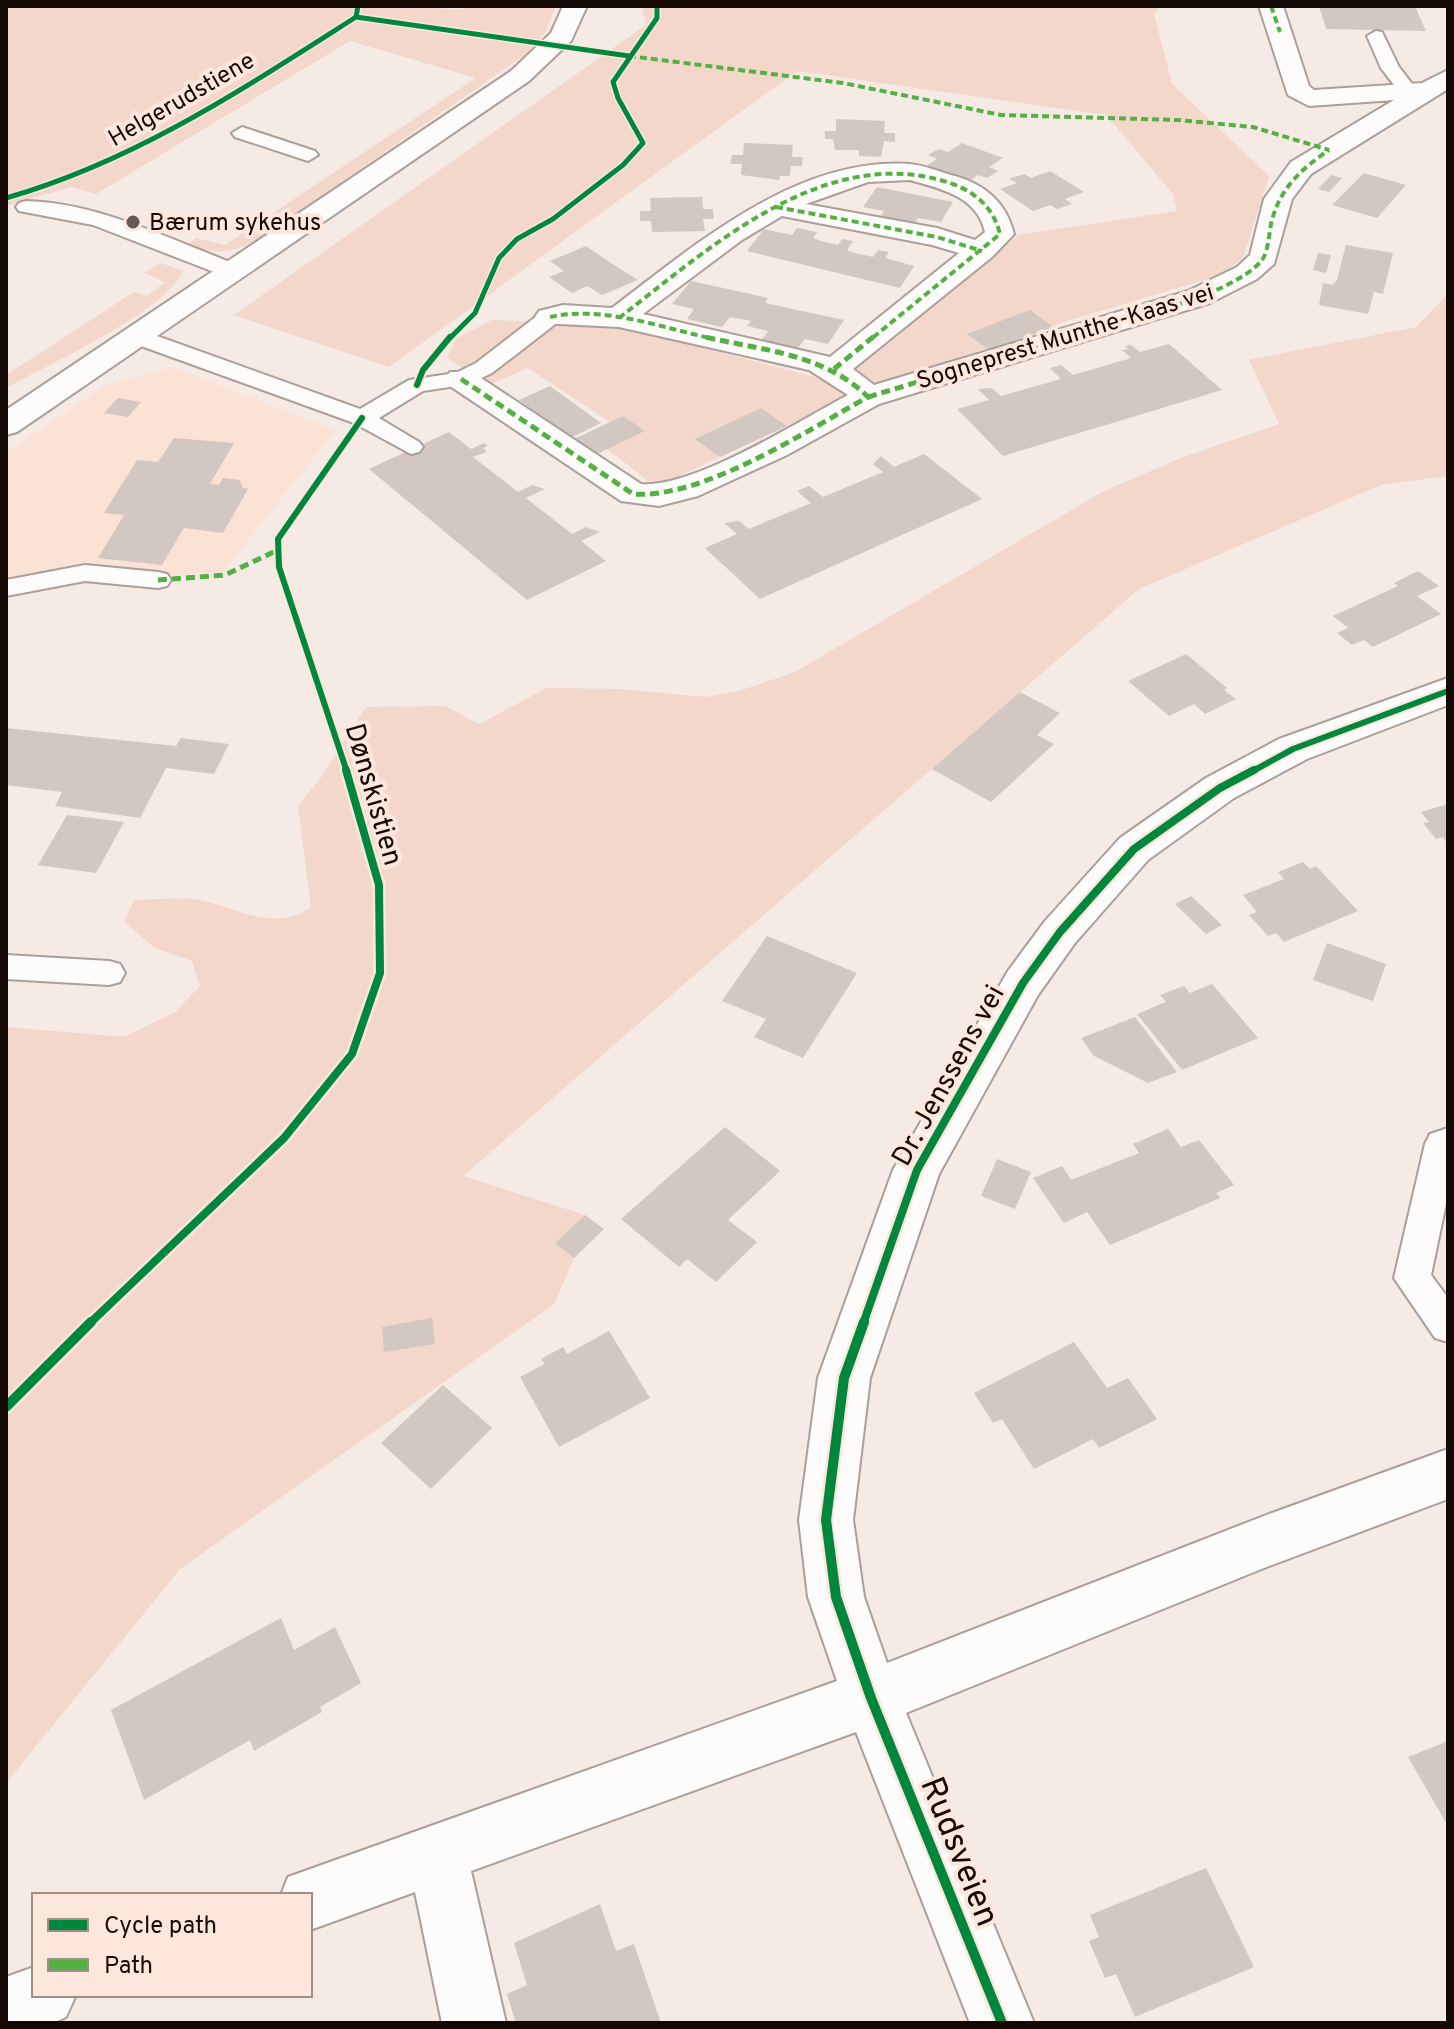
<svg xmlns="http://www.w3.org/2000/svg" width="1454" height="2029" font-family="Overpass,sans-serif">
<style>
.built{fill:#fae2d5}
.green{fill:#f2d7ca}
.building{fill:#d3c7c1}
.lines{fill:none;stroke-linecap:round;stroke-linejoin:round}
.lane-casing{stroke:#aa9f99;stroke-width:4}
.street-casing{stroke:#aa9f99;stroke-width:4}
.primary-casing{stroke:#aa9f99;stroke-width:4}
.lane{fill:#fefcfb;fill-rule:evenodd}
.street{fill:#fefcfb;fill-rule:evenodd}
.primary{fill:#fefcfb;fill-rule:evenodd}
.quiet-far1{stroke:#55b044;stroke-width:4;stroke-dasharray:7 4;stroke-linecap:butt}
.quiet{stroke:#55b044;stroke-width:5;stroke-dasharray:9 5;stroke-linecap:butt}
.cycleway-far3-casing{stroke:#fde7dc;stroke-width:8}
.cycleway-far2-casing{stroke:#fde7dc;stroke-width:10}
.cycleway-far1-casing{stroke:#fde7dc;stroke-width:13}
.cycleway-casing{stroke:#fde7dc;stroke-width:15}
.cycleway-far3{stroke:#00873e;stroke-width:5}
.cycleway-far2{stroke:#00873e;stroke-width:6}
.cycleway-far1{stroke:#00873e;stroke-width:8}
.cycleway{stroke:#00873e;stroke-width:10}
.poi-dot{fill:#635853;stroke:#fde7dc;stroke-width:3}
.labels{text-anchor:middle;stroke-width:8;stroke-linejoin:round;paint-order:stroke}
.far-street-label{font-size:24px;fill:#150905;stroke:#fde7dc}
.far-poi-label{font-size:24px;fill:#150905;stroke:#fde7dc;text-anchor:start}
.street-label{font-size:28px;fill:#150905;stroke:#fde7dc}
.near-street-label{font-size:34px;fill:#150905;stroke:#fde7dc}
</style>
<rect width="100%" height="100%" fill="#f5eae4"/>
<path class="built" d="M172,367L335,430L224,571L171,576L55,567L20,580L6,579V453L104,386Z"/>
<path class="green" d="M6,6H407L411,9L423,6L454,10L481,6H556L545,33L525,55L260,238C234,253 214,255 187,245L196,238L225,245L476,78L350,41L96,194L71,187L6,206Z
M642,6H1161L1154,14L1172,84L1269,176L1243,258L1218,276L1070,320L866,389L656,487L606,448L627,433L528,368L489,385L447,358L457,338L492,320L615,325L827,380L921,316L1018,235L1177,211L1173,194L1106,115L797,71L389,367L234,315L646,25Z
M161,263L183,271C167,311 47,365 6,388V375L134,292L147,296L165,282L144,273Z
M1448,294V476L1381,485L1139,589L463,1176L585,1215L555,1243L574,1258L554,1304L180,1569L6,1783V1027L124,1037L175,1012L200,986L192,961L155,948L124,922L134,900C156,900 183,896 204,901C241,910 276,932 311,907L298,806L322,776L366,707L445,706L479,724L547,688L620,689L706,697L739,691L795,672L1104,491L1181,458L1279,424L1249,360L1416,327Z"/>
<path class="building" d="M1319,6H1415L1426,31L1326,29Z
M836,119L885,121L884,133H895V142L884,141L881,157L859,156V150H835L833,139H825V131H836Z
M744,143L793,145L792,157H803L802,166H791L790,176H780L779,180L741,175L742,164H730L732,155H743Z
M962,143L1003,158L989,167L998,171L987,178L978,175L966,183L925,167L937,159L928,155L939,149L948,152Z
M1050,171L1084,192L1065,199L1072,204L1057,209L1050,205L1033,211L1000,189L1017,183L1009,179L1024,174L1031,178Z
M1364,173L1406,185L1377,218L1332,205Z
M1331,175L1342,178L1329,192L1318,189Z
M877,187L953,202L941,222L918,218L913,227L878,220L884,211L863,207Z
M702,197L703,209H713L714,219H703L705,231L652,232L651,221H640V211H651L650,198Z
M797,228L817,232L813,238L821,241L838,245L842,239L853,241L847,250L854,253L873,257L878,250L889,252L885,258L914,266L900,288L747,251L764,229L792,235Z
M1346,245L1393,253L1383,294L1374,292L1368,314L1319,305L1323,283L1333,285L1337,280Z
M586,246L611,263L638,280L602,295L587,286L572,293L549,277L564,271L550,261Z
M1318,253L1331,255L1326,273L1313,270Z
M691,281L768,298L765,303L844,320L828,344L805,339L797,349L761,341L768,331L747,326L751,321L730,317L722,327L687,319L694,309L672,304Z
M1030,310L1053,327L990,351L967,334Z
M1169,344L1222,390L1003,456L957,409L989,400L978,389L992,388L1001,396L1061,379L1050,368L1061,365L1073,375L1131,358L1122,350L1128,349L1125,346L1131,345L1140,352Z
M550,386L601,423L570,438L519,400Z
M118,398L141,402L128,417L104,413Z
M761,408L787,426L720,457L695,439Z
M623,416L645,431L593,456L572,440Z
M449,432L471,449L484,443L488,446L483,448L487,452L473,457L518,492L532,485L545,489L526,498L572,534L586,527L600,532L581,541L606,561L527,600L369,469Z
M174,438L234,443L210,484L219,485L223,478L240,480L243,488L248,489L223,533L184,528L162,565L98,558L124,515L104,513L137,460L158,462Z
M924,454L982,499L760,599L705,548L737,534L724,523L739,521L749,529L811,503L797,491L809,486L823,497L883,472L873,464L881,456L894,467Z
M1418,571L1439,586L1417,596L1441,614L1373,647L1364,640L1352,645L1337,633L1348,628L1333,616L1398,586L1394,583Z
M1186,654L1227,688L1224,690L1236,699L1205,714L1194,704L1169,716L1128,681Z
M1020,692L1060,713L1037,735L1054,744L991,802L932,769Z
M6,728L176,746L181,738L229,744L214,774L166,768L140,818L55,806L62,792L6,785Z
M1448,804V844L1442,837L1436,839L1423,823L1429,822L1421,812Z
M67,815L124,822L96,873L38,865Z
M1303,862L1310,869L1316,866L1358,911L1284,942L1276,933L1268,936L1249,915L1257,912L1243,895L1284,879L1278,872Z
M1191,896L1222,925L1206,934L1175,904Z
M767,936L857,973L803,1058L754,1037L766,1019L722,1001Z
M1327,943L1386,964L1373,1001L1313,980Z
M1212,984L1258,1038L1182,1070L1137,1014L1166,1002L1160,995L1184,986L1190,993Z
M1135,1017L1177,1072L1148,1083L1094,1056L1081,1038Z
M725,1127L780,1171L728,1220L757,1242L716,1282L687,1259L679,1267L621,1219Z
M1168,1129L1181,1147L1199,1140L1234,1185L1216,1193L1220,1198L1110,1245L1087,1212L1064,1223L1033,1178L1062,1166L1071,1180L1139,1153L1133,1144Z
M997,1159L1031,1172L1015,1209L981,1196Z
M585,1215L604,1229L574,1258L555,1243Z
M432,1318L435,1344L384,1352L382,1327Z
M609,1331L650,1398L559,1447L520,1377L545,1364L541,1359L563,1347L567,1354Z
M1074,1342L1107,1388L1128,1378L1157,1419L1099,1448L1093,1439L1034,1469L1002,1419L993,1423L974,1393Z
M443,1385L492,1428L431,1489L381,1443Z
M281,1618L294,1650L335,1627L361,1683L320,1707L322,1712L254,1751L250,1740L144,1800L111,1710Z
M1448,1741V1826L1408,1757Z
M1206,1868L1254,1967L1135,2017L1116,1974L1105,1978L1089,1941L1099,1937L1090,1915Z
M600,1904L616,1951L634,1944L661,2023H516L507,1994L527,1985L514,1943Z"/>
<g class="lines">
<g class="lane-casing">
<path id="lane" d="M1376,31L1382,32L1399,67L1416,89L1414,93H1400L1381,68L1367,36Z
M242,127L315,151L318,155L308,161L235,137L232,133Z
M26,201C101,203 173,241 243,267L246,272L235,278L227,277L93,225L19,211L16,207L19,203Z
M550,310L558,312L561,317L558,322L492,373L469,384L423,391L379,418L419,442L423,447L419,452L411,454L354,423L130,342L127,337L138,330L146,332L360,409L409,380L456,373L476,363L542,312Z
M85,565L158,572L167,574L171,580L167,586L158,588L85,581L6,596V580Z
M6,955L109,961L120,964L125,973L120,982L109,985L6,979Z
M1448,1128V1194L1431,1275L1448,1298V1342L1435,1338L1394,1278L1425,1144L1430,1134Z"/>
</g>
<g class="street-casing">
<path id="street" d="M1259,6H1283L1309,86L1314,90L1422,83L1448,70V89L1311,174L1292,199L1274,264L1257,279L1210,303L879,404L787,455L698,496L659,506L621,501L450,386L445,379L450,372H472L641,484C694,488 799,421 848,395L809,370L619,327L539,323L535,317L539,311L563,305L612,308C696,244 797,157 909,164C923,165 938,171 951,175C983,183 1006,201 1014,234L992,257L853,369L874,385L1188,291L1237,267L1250,255L1264,199L1291,162L1394,100L1309,106L1288,95ZM910,180C941,189 977,196 985,232L975,240L937,228L806,204L868,182ZM782,216L932,245L959,253L830,357L643,314L742,240Z
M1448,678V705L1307,759L1234,798L1148,860L1075,943L1038,995L939,1174L870,1378L853,1520L864,1597L887,1663L1269,1514L1448,1449V1499L1269,1566L906,1713L1034,2023H970L856,1732L471,1871L506,2023H442L415,1892L310,1930V1895H281L288,1877L837,1681L808,1597L799,1520L818,1378L893,1170L1008,971L1045,921L1120,838L1206,778L1279,739Z
M34,1967V1995H76L66,2017L53,2023H6V1977Z"/>
</g>
<g class="primary-casing">
<path id="primary" d="M563,6H587L571,41L529,81L17,432L6,435V410L511,71L551,33Z"/>
</g>
<use href="#lane" class="lane"/>
<use href="#street" class="street"/>
<use href="#primary" class="primary"/>
<path class="quiet-far1" d="M1271,6L1280,32
M629,56L843,83L1001,115L1178,120L1253,127L1329,150
M776,207L937,237L982,251
M550,317C602,305 663,328 714,339
M619,318C707,250 820,147 940,180C970,188 992,203 1000,234L871,339
M1059,339C1107,325 1233,297 1262,260C1268,252 1269,235 1271,224C1279,189 1300,170 1329,150"/>
<path class="quiet" d="M834,369L873,337
M461,379L633,494C703,499 806,431 868,397C825,354 761,350 705,337
M868,397L1066,337
M158,580L225,575L278,550"/>
<g class="cycleway-far3-casing">
<path id="cycleway-far3" d="M356,17L629,56
M6,198C135,161 243,89 356,17L358,6
M449,339L475,313L499,258L517,239L553,219L623,165L643,143L618,98L613,82L657,18V6"/>
</g>
<g class="cycleway-far2-casing">
<path id="cycleway-far2" d="M417,385L423,370L450,337
M347,772L279,567L278,539L362,418
M1251,772L1293,749L1448,691"/>
</g>
<g class="cycleway-far1-casing">
<path id="cycleway-far1" d="M89,1324L284,1138L352,1054L380,973L379,885L346,770
M863,1324L917,1170L1023,983L1060,932L1134,849L1220,788L1254,770"/>
</g>
<g class="cycleway-casing">
<path id="cycleway" d="M864,1322L844,1378L826,1520L836,1597L871,1698L1002,2023
M6,1407L91,1322"/>
</g>
<use href="#cycleway-far3" class="cycleway-far3"/>
<use href="#cycleway-far2" class="cycleway-far2"/>
<use href="#cycleway-far1" class="cycleway-far1"/>
<use href="#cycleway" class="cycleway"/>
</g>
<circle class="poi-dot" cx="133" cy="222" r="8"/>
<g class="labels">
<g class="far-street-label">
<text transform="translate(181 99) rotate(-30)" y="8">Helgerudstiene</text>
<text transform="translate(1065 336) rotate(-17)" y="8">Sogneprest Munthe-Kaas vei</text>
</g>
<g class="far-poi-label">
<text x="149" y="230">Bærum sykehus</text>
</g>
<g class="street-label">
<text transform="translate(375 794) rotate(74)" y="10">Dønskistien</text>
<text transform="translate(947 1075) rotate(-61)" y="10">Dr. Jenssens vei</text>
</g>
<g class="near-street-label">
<text transform="translate(961 1851) rotate(68)" y="12">Rudsveien</text>
</g>
</g>
<rect width="1454" height="2029" fill="none" stroke="#150905" stroke-width="16"/>
<rect x="32" y="1893" width="280" height="104" fill="#fde7dc" stroke="#a08e86" stroke-width="2"/>
<rect x="48" y="1919" width="40" height="12" fill="#00873e" stroke="#a08e86" stroke-width="2"/>
<text x="104" y="1933" font-size="24" fill="#150905">Cycle path</text>
<rect x="48" y="1959" width="40" height="12" fill="#55b044" stroke="#a08e86" stroke-width="2"/>
<text x="104" y="1973" font-size="24" fill="#150905">Path</text>
</svg>
